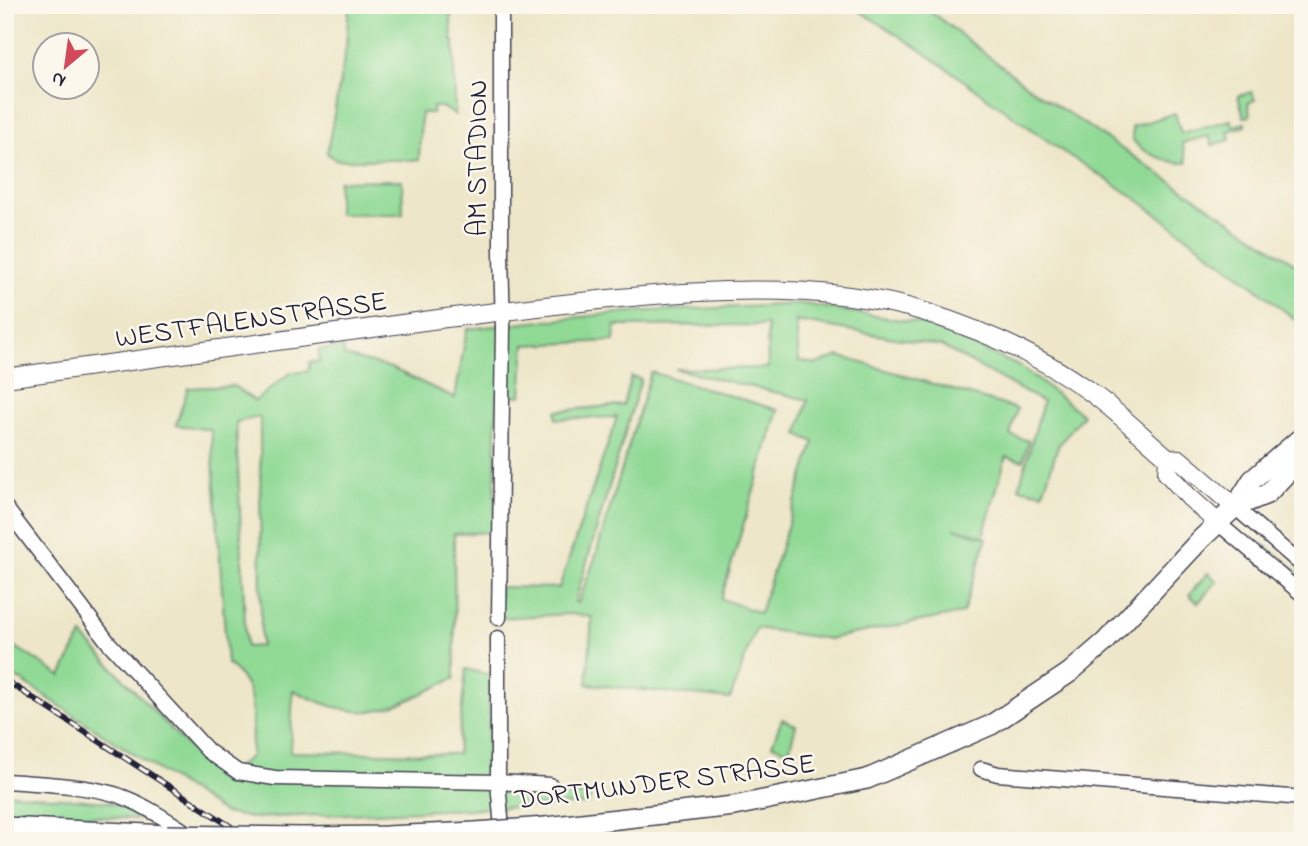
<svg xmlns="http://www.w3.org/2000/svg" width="1308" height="846" font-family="'Indie Flower',sans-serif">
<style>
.green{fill:#91da96;stroke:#5a7e68;stroke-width:2;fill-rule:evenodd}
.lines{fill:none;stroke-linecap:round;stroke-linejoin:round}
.minor-casing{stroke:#403f50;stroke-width:17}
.tertiary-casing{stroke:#403f50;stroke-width:20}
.secondary-casing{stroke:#403f50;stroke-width:22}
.minor{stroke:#fff;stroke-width:14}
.tertiary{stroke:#fff;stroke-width:18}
.secondary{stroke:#fff;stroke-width:19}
.rail-casing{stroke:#22223b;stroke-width:6}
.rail{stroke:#fbf7ec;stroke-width:3.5;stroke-dasharray:10;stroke-linecap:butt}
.secondary-bridge-casing{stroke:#403f50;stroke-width:22;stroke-linecap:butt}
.secondary-bridge{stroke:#fff;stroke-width:19}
.labels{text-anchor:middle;stroke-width:5;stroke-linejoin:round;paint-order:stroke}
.street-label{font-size:28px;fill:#22223b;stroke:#fbf7ec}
</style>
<rect width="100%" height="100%" fill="#fbf7ec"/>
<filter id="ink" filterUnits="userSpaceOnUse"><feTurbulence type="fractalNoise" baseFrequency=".0143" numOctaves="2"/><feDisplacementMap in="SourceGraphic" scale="14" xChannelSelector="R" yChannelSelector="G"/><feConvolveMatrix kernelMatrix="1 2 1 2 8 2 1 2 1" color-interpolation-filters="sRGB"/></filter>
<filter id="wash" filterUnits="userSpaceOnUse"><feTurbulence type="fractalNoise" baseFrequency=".00686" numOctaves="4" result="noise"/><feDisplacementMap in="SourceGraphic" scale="28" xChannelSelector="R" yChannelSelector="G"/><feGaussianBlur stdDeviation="1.57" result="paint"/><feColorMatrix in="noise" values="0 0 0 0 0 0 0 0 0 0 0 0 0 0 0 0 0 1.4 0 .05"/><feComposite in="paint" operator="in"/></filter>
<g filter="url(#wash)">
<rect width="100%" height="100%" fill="#ede6c8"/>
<path class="green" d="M349,5L418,8L419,5H450L452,40L454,41L455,115L441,107H433L432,113H421L419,160H336L327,153L346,48Z
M850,5H922L1030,88L1303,269V326L1255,287L1134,197L1062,151L918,48Z
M1252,92L1255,100L1248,103L1250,116L1244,117L1238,96Z
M1175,113L1181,133L1231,120L1233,126L1245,123L1246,126L1228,131L1230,140L1212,145L1209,136L1182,143L1187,163C1174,164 1138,153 1133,139C1131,135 1133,131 1132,127Z
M402,180L403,214H338V181Z
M804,304L924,324L1021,367L1083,415L1058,446L1043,493L1019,488L1043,402L941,346L796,321L799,361L816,364L839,356L1017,409L1010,435L1029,441L1023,461L1006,457L983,536L954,528L987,538L963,613L828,639L756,628L730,699L587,684L592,617L571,614L499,618L500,587L559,588L617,417L556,419V411L623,405L631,377L641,379L575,602L578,603L594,561L651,372L778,410L721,599L760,613L814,442L798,434L808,400L675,369L768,368L767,325L615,326L614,341L525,345L521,396L497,394L494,532L454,534L455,678C385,711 368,727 293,690L290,752L457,754L466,669L490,675L487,791L591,795L588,804L251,818L224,813L5,670V640L61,676L82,635L184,743L223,778L251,756C251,717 261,690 227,663L211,430L176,425L188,388L234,386L255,401L290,373L309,371V362L320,361L318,350L343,347L344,356L391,368L455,398L467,329L628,312ZM260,417L261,646L246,647L236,422Z
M1264,544L1303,577V589L1258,552Z
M1208,573L1217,581L1198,603L1189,595Z
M782,719L796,725L789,751L772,745Z
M5,793L107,802L119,805L148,820L5,810Z"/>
</g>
<g filter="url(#ink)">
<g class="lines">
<g class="minor-casing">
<path id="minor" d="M5,507L108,642L208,751L238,772L275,778L498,782L503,841
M1235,507L1303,566
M1218,523L1303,595
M499,618L503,327L501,255V5
M498,638V782L550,785
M981,769L998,774L1303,798
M5,781C36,783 96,786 123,797C147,806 168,821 189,834"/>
</g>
<g class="tertiary-casing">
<path id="tertiary" d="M5,378C152,357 299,337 446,318C539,307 631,294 725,291C791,289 861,292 925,312C981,330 1041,356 1089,391C1117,411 1142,436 1168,458L1179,459L1235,507
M1168,458L1167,473L1189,497L1218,523"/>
</g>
<g class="secondary-casing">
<path id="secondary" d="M1235,507L1267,494L1303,456
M5,827L167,835
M546,827L734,806L867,779L991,725L1069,673L1105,642L1201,539L1235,507L1252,480L1303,436
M302,837L386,836L475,832"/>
</g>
<use href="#minor" class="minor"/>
<use href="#tertiary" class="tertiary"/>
<use href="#secondary" class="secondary"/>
<g class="rail-casing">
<path id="rail" d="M5,680L253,841"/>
</g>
<use href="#rail" class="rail"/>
<g class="secondary-bridge-casing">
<path id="secondary-bridge" d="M475,832L546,827
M167,835L302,837"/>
</g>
<use href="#secondary-bridge" class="secondary-bridge"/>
</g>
</g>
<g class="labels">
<g class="street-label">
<text transform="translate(476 158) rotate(-90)" y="10">AM STADION</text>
<text transform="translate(251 318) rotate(-8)" y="10">WESTFALENSTRASSE</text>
<text transform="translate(665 780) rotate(-7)" y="10">DORTMUNDER STRASSE</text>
</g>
</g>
<rect width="1308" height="846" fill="none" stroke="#fbf7ec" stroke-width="28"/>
<g transform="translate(66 66) rotate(209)"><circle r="33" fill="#fbf7ec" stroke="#a4a2a5" stroke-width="2"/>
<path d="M0-5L12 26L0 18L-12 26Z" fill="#d1495b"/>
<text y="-10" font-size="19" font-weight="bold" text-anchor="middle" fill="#22223b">N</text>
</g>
</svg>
